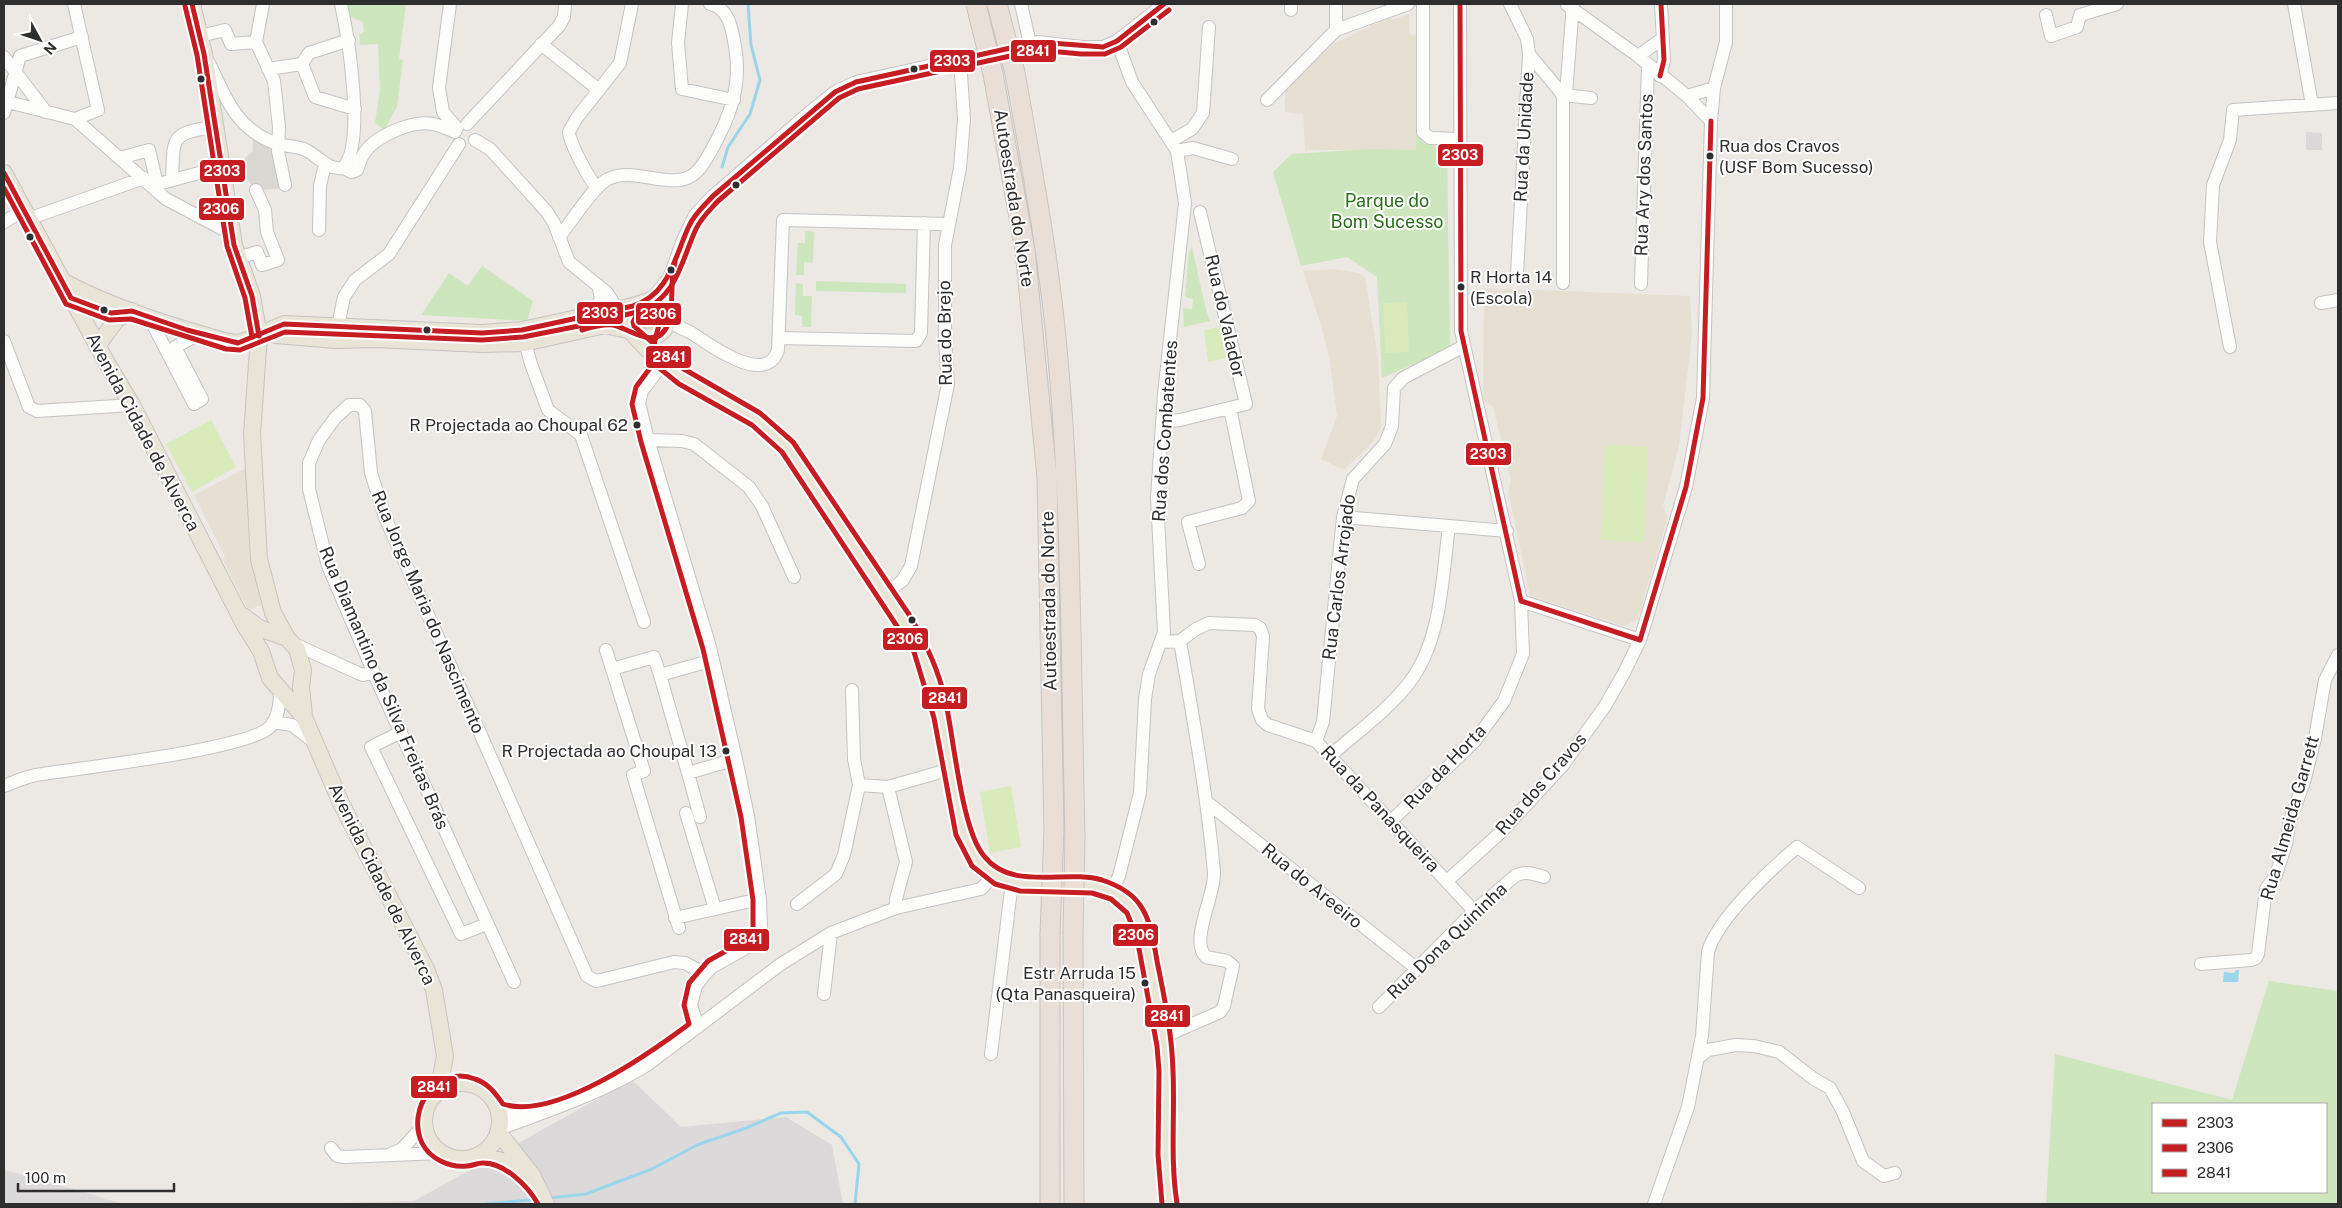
<svg xmlns="http://www.w3.org/2000/svg" width="2342" height="1208" font-family="'Public Sans',sans-serif">
<style>
.industrial{fill:#dcd9db}
.education{fill:#e6e0d3}
.green{fill:#cee6be;fill-rule:evenodd}
.pitch{fill:#d9eabb}
.plaza{fill:#dad6d2}
.water{fill:#99d6ec}
.lines{fill:none;stroke-linecap:round;stroke-linejoin:round}
.stream{stroke:#99d6ec;stroke-width:3}
.minor-casing{stroke:#c5c4c5;stroke-width:14}
.major-casing{stroke:#c6c5c4;stroke-width:18}
.highway-casing{stroke:#c6c5c4;stroke-width:21}
.minor{stroke:#fcfcfb;stroke-width:12}
.major{stroke:#e8e4d6;stroke-width:16}
.highway{stroke:#eadfd6;stroke-width:19}
.highway-bridge-casing{stroke:#c6c5c4;stroke-width:21;stroke-linecap:butt}
.highway-bridge{stroke:#eadfd6;stroke-width:19}
.bus-1-casing{stroke:#fff;stroke-width:9}
.bus-2-casing{stroke:#fff;stroke-width:9}
.bus-3-casing{stroke:#fff;stroke-width:9}
.bus-1{stroke:#c61d23;stroke-width:5}
.bus-2{stroke:#c61d23;stroke-width:5}
.bus-3{stroke:#c61d23;stroke-width:5}
.bus-dot{fill:#2e2e2e;stroke:#fff;stroke-width:2}
.labels{text-anchor:middle;stroke-width:4;stroke-linejoin:round;paint-order:stroke}
.bus-label{font-size:17px;fill:#2e2e2e;stroke:#fff;text-anchor:end}
.street-label{font-size:18px;fill:#2e2e2e;stroke:#fff}
.park-label{font-size:18px;fill:#2c6e1b;stroke:#fff}
.line-badge{stroke:#fff;stroke-width:2}
.badge-label{font-size:14px;text-anchor:middle;font-weight:bold;fill:#fff}
</style>
<rect width="100%" height="100%" fill="#ece8e4"/>
<path class="industrial" d="M2306,132L2322,133V150H2306Z
M632,1080L681,1127L786,1117L832,1145L843,1204H301L414,1201Z
M4,1170L56,1184L124,1204H4Z"/>
<path class="education" d="M1409,14V34L1417,35L1416,150H1305L1303,114L1285,112V87L1335,43L1389,17L1392,20Z
M1333,269L1359,273L1365,277L1378,358L1381,428L1373,442L1344,470L1321,459L1337,416L1330,362L1322,328L1303,271Z
M1484,288L1690,296L1692,334L1679,446L1663,506L1668,517L1638,619L1625,626L1530,596L1508,490L1511,480L1493,407L1483,399Z
M248,467L256,580L261,605L248,610L223,560L225,557L194,495Z"/>
<path class="green" d="M346,4H406L399,59L403,60L397,107L384,130L375,123L380,90L378,44L360,45L359,35L364,32L363,22L348,16Z
M1416,134L1425,144L1447,143L1450,348L1382,378L1377,277L1347,257L1301,266L1273,172L1292,154L1370,149L1416,150Z
M805,231L814,232L813,263L804,262V275H796L798,243H805Z
M1192,247L1205,306L1210,321L1184,327L1183,308L1192,309L1193,299L1185,297L1189,253Z
M482,266L533,301L527,321L421,315L449,273L468,286Z
M816,281L906,284V293L816,291Z
M796,283L803,284V296H812L811,327H802V316L795,315Z
M639,310L660,311L662,323L649,332L633,324V316Z
M2269,981L2338,991V1204H2046L2055,1054L2232,1100ZM2153,1104H2326V1192H2153Z"/>
<path class="pitch" d="M1407,302L1409,352L1385,353L1383,303Z
M1219,327L1226,358L1208,362L1204,330Z
M211,420L236,467L192,492L166,444Z
M1605,445L1648,447L1644,542L1601,540Z
M1011,786L1021,847L990,853L980,792Z"/>
<path class="plaza" d="M253,137L278,151L285,185L276,189L256,190L247,179L242,161L253,151Z"/>
<path class="water" d="M2236,970H2239L2238,982H2223L2224,972L2234,973Z"/>
<g class="lines">
<path class="stream" d="M722,167L728,147L750,114L760,80L751,45L748,4
M549,1198L586,1194L652,1169L697,1145L746,1128L781,1113L807,1112L841,1137L859,1164L855,1204
M486,1204L538,1199"/>
<g class="minor-casing">
<path id="minor" d="M74,4L98,110L75,119
M263,4L256,42L274,81L279,127L278,151L285,185
M341,4C348,36 366,144 343,168
M450,4L439,88L443,112L457,128
M682,4L678,43L682,89L734,100
M1021,4L1030,44
M1336,4V30
M1423,4V132L1430,138L1460,139
M1510,4L1527,39L1529,54L1517,274
M2294,4L2312,105
M1567,5L1638,56L1687,96L1711,121
M1291,10V4
M2046,15L2051,36L2077,27L2080,15L2117,4
M200,36L225,30L231,44L256,42
M541,44L599,90
M1529,54L1563,95L1591,98
M1638,56L1662,39
M4,57L46,112
M209,63C226,97 234,126 272,142C282,147 295,145 306,150C319,157 327,170 343,168
M302,64L315,97L355,109
M302,64L309,53L349,40
M268,69L302,64
M1660,76L1664,60L1661,4
M1687,96L1714,88
M1267,100L1336,30L1408,4
M4,101L75,119L166,199L232,234
M4,113L20,56L82,37
M467,124L559,26L564,17L565,4
M475,140L490,149L547,212L554,223L569,262L607,293L622,316
M1171,141L1192,129L1203,113L1209,27
M1177,151L1193,148L1232,159
M120,158L149,150L157,184
M343,168L352,172L357,170C359,165 360,160 363,155C374,136 412,120 433,124C440,125 448,129 455,132
M172,180C174,138 169,133 214,127
M151,186L221,167
M597,188C589,179 570,144 569,132L576,119L620,63L632,4
M28,219L144,178
M4,222L24,210
M319,230L320,186L325,164
M559,237C571,223 593,186 608,179C630,168 656,183 679,180C697,178 703,164 711,151C730,117 742,86 735,46C732,29 729,8 710,4
M238,258L257,252L262,265L278,260L267,232L265,210L256,190
M1563,283V95L1566,94L1573,4
M1641,284L1648,65
M645,302L657,293L670,276
M2321,303L2338,300
M594,315L601,298L598,285
M669,315L670,276L683,240L695,215L713,196L810,112L835,92L856,82L1038,42L1082,47H1103L1117,41L1164,4
M149,317L194,404L202,399L175,347L199,334
M668,322C675,325 683,329 690,332C707,343 766,388 778,350L783,220L948,224
M336,335L344,297L355,280L389,254L459,144
M523,335L531,364L548,410L581,435L644,622
M779,338L916,341L921,333L924,223
M4,341L29,407L37,411L132,405
M2230,347L2210,242L2213,185L2230,140L2233,110L2338,103
M664,362L642,391L639,403L648,440L710,647L736,759L748,816L760,899L761,929L755,943L712,967L705,974L696,986L691,1005L698,1027
M1162,422L1180,420L1246,404L1200,212
M648,440L682,441L694,444L749,487L762,506L794,577
M1343,517L1507,531
M1199,564L1188,522L1242,508L1249,501L1230,408
M885,594L903,580L911,566L948,384L945,339V245L960,168L964,119L960,60
M1521,601L1640,640
M1162,642L1180,641L1196,629L1209,623L1255,625L1260,628L1263,636L1258,709L1262,720L1268,725L1316,741L1474,911
M292,643L358,673L363,675L373,672
M606,650L644,771L633,775L679,928
M713,660L660,675L688,773L736,759
M612,669L654,657L660,675
M273,722L292,725L314,742
M401,732L371,747L461,934L487,924
M1316,741L1323,722L1343,517L1353,479L1385,444L1392,426L1394,388L1403,378L1464,346
M1330,756C1356,733 1387,711 1409,683C1442,640 1442,578 1449,526
M688,773L700,817
M859,785L888,787L951,769
M4,786C14,782 25,777 36,775C77,768 247,750 270,727C279,717 280,703 280,691
M888,787L906,862L896,899V908
M1208,803L1416,968
M686,813L715,909
M1391,821L1474,742L1504,701L1523,654L1521,601L1461,331L1460,4
M1447,881L1501,832L1563,765L1605,706L1624,673L1640,640L1686,487L1703,398L1711,121L1714,88L1726,42V4
M1112,891L1119,876L1140,793L1145,699L1149,674L1164,632L1157,498L1164,394L1185,203L1177,151L1132,82L1117,41
M797,904L836,874L844,855L859,785L854,759L852,690
M675,918L760,899
M2201,964L2251,960L2256,958L2258,954L2266,889L2276,875L2286,844L2290,820L2304,782L2315,738L2325,680L2338,655
M514,982L380,687L328,566L309,489V463L319,440L335,418L349,405H360L365,411L371,473L385,517L587,976L596,981L601,980L674,962L685,963L705,974
M824,994L831,933
M1379,1007L1474,911L1515,876C1525,870 1533,874 1544,877
M1163,1037L1220,1012L1224,1006L1233,966L1227,961L1206,957C1189,941 1216,893 1214,872C1207,794 1193,718 1180,641
M991,1054L1012,882
M1698,1058L1708,1050L1736,1045L1754,1046L1779,1052L1814,1079L1830,1088L1843,1112L1863,1161L1884,1176L1895,1173
M498,1110L511,1115H528
M499,1129C550,1110 601,1093 647,1065L781,964L831,933L896,908L981,889L993,876
M331,1148L337,1156L345,1157L441,1153
M389,1155L402,1149L424,1125
M1654,1204L1688,1107L1702,1036L1708,952C1717,919 1770,870 1797,847L1859,888"/>
</g>
<g class="major-casing">
<path id="major" d="M192,4L204,54L234,245L252,296L259,336L252,434L259,559L273,613L287,638
M4,173L108,365L132,405L245,626L261,651L270,678L304,717L341,803L426,969L434,990L445,1056L440,1083L433,1097
M62,281C114,309 172,326 228,342L238,343L251,339L284,324L482,333L522,330L633,306
M645,302L660,304L669,315C668,339 644,342 628,330L625,321L633,306Z
M276,335L336,340L375,339L483,344L524,343L605,325L628,330
M634,335L646,348L683,378L756,419L788,447L904,620L921,649L931,673L938,701L963,833C995,928 1092,851 1133,908C1144,925 1146,947 1150,966C1157,1001 1165,1036 1166,1071C1167,1115 1161,1161 1170,1204
M97,346L117,319L132,311
M243,616L259,628L287,638L297,649L303,670L301,687L304,716
M424 1121a38 38 0 1 1 76 0a38 38 0 1 1-76 0Z
M498,1132L532,1175L546,1204
M480,1155L505,1162L527,1178"/>
</g>
<g class="highway-casing">
<path id="highway" d="M1015,73C1032,168 1050,263 1058,359C1072,518 1071,677 1075,836
M993,74L1025,250L1047,477L1054,830
M1050,934V1204
M1073,934L1074,1204"/>
</g>
<use href="#minor" class="minor"/>
<use href="#major" class="major"/>
<use href="#highway" class="highway"/>
<g class="highway-bridge-casing">
<path id="highway-bridge" d="M976,4L993,74
M997,4L1015,73
M1050,934L1054,830
M1073,934L1075,836"/>
</g>
<use href="#highway-bridge" class="highway-bridge"/>
<g class="bus-1-casing">
<path id="bus-1" d="M192,4L204,54L234,245L252,296L259,336
M1460,4L1461,331L1521,601
M1660,76L1664,60L1661,4
M4,173L71,298L111,313L132,311L187,330L238,343L284,324L482,333L522,330L633,306C670,294 674,258 689,226C694,214 704,206 713,196L835,92L856,82L1038,42L1103,47L1117,41L1164,4
M582,330C592,327 602,324 613,325C629,328 657,353 668,324C675,305 669,282 675,262
M1521,601L1640,640
M1640,640L1686,487L1703,398L1711,121"/>
</g>
<g class="bus-2-casing">
<path id="bus-2" d="M185,6L197,55L227,246L245,298L252,337
M4,188L66,304L109,320L131,319L226,349L240,350L285,332L482,340L523,337L584,325L645,310L656,311L661,317L654,344L658,367L679,384L752,425L782,452L914,652L934,718L956,835L972,866L995,884L1020,891L1092,893L1111,899L1127,913L1137,938L1157,1046L1159,1071L1158,1155L1162,1204"/>
</g>
<g class="bus-3-casing">
<path id="bus-3" d="M1169,10L1121,47L1105,54H1081L1038,50L858,89L839,98L718,201C710,210 701,218 696,229C681,261 677,299 638,312L633,322L634,326L677,365L760,413L793,442L910,616C926,643 938,668 945,699C954,737 961,829 984,856C1012,892 1065,869 1102,880C1117,885 1131,892 1140,905C1152,922 1154,946 1158,966C1165,1000 1172,1035 1173,1071C1175,1115 1170,1159 1177,1203
M538,1204C528,1186 504,1162 482,1163C477,1163 472,1166 467,1166C450,1168 430,1159 422,1143C406,1109 437,1064 475,1079C488,1083 495,1093 503,1104C554,1121 649,1054 689,1024L684,1005L689,983L708,961L749,938L753,928V900L741,817L703,649L641,442L632,404L636,387L658,357"/>
</g>
<use href="#bus-1" class="bus-1"/>
<use href="#bus-2" class="bus-2"/>
<use href="#bus-3" class="bus-3"/>
</g>
<g class="bus-dot">
<circle cx="1154" cy="22" r="4.5"/>
<circle cx="914" cy="69" r="4.5"/>
<circle cx="201" cy="79" r="4.5"/>
<circle cx="1710" cy="156" r="4.5"/>
<circle cx="736" cy="185" r="4.5"/>
<circle cx="30" cy="237" r="4.5"/>
<circle cx="671" cy="270" r="4.5"/>
<circle cx="1461" cy="287" r="4.5"/>
<circle cx="104" cy="310" r="4.5"/>
<circle cx="427" cy="330" r="4.5"/>
<circle cx="637" cy="425" r="4.5"/>
<circle cx="912" cy="620" r="4.5"/>
<circle cx="726" cy="751" r="4.5"/>
<circle cx="1145" cy="983" r="4.5"/>
</g>
<g class="labels">
<g class="bus-label">
<text x="1719" y="152" text-anchor="start">Rua dos Cravos<tspan x="1719" dy="21">(USF Bom Sucesso)</tspan></text>
<text x="1470" y="283" text-anchor="start">R Horta 14<tspan x="1470" dy="21">(Escola)</tspan></text>
<text x="628" y="431">R Projectada ao Choupal 62</text>
<text x="717" y="757">R Projectada ao Choupal 13</text>
<text x="1136" y="979">Estr Arruda 15<tspan x="1136" dy="21">(Qta Panasqueira)</tspan></text>
</g>
<g class="street-label">
<text transform="translate(1524 137) rotate(-87)" y="6">Rua da Unidade</text>
<text transform="translate(1644 175) rotate(-88)" y="6">Rua Ary dos Santos</text>
<text transform="translate(1014 198) rotate(81)" y="6">Autoestrada do Norte</text>
<text transform="translate(1225 316) rotate(77)" y="6">Rua do Valador</text>
<text transform="translate(945 333) rotate(-91)" y="6">Rua do Brejo</text>
<text transform="translate(1165 431) rotate(-86)" y="6">Rua dos Combatentes</text>
<text transform="translate(143 432) rotate(62)" y="6">Avenida Cidade de Alverca</text>
<text transform="translate(1339 577) rotate(-83)" y="6">Rua Carlos Arrojado</text>
<text transform="translate(1049 601) rotate(-91)" y="6">Autoestrada do Norte</text>
<text transform="translate(428 612) rotate(67)" y="6">Rua Jorge Maria do Nascimento</text>
<text transform="translate(384 688) rotate(67)" y="6">Rua Diamantino da Silva Freitas Brás</text>
<text transform="translate(1445 767) rotate(-46)" y="6">Rua da Horta</text>
<text transform="translate(1541 784) rotate(-49)" y="6">Rua dos Cravos</text>
<text transform="translate(1380 809) rotate(47)" y="6">Rua da Panasqueira</text>
<text transform="translate(2290 818) rotate(-74)" y="6">Rua Almeida Garrett</text>
<text transform="translate(382 884) rotate(64)" y="6">Avenida Cidade de Alverca</text>
<text transform="translate(1312 886) rotate(39)" y="6">Rua do Areeiro</text>
<text transform="translate(1447 941) rotate(-44)" y="6">Rua Dona Quininha</text>
</g>
<g class="park-label">
<text x="1387" y="207">Parque do<tspan x="1387" dy="21">Bom Sucesso</tspan></text>
</g>
</g>
<g class="line-badge">
<rect x="1010" y="39" width="47" height="24" rx="5" fill="#c61d23"/>
<rect x="929" y="49" width="47" height="24" rx="5" fill="#c61d23"/>
<rect x="1437" y="143" width="47" height="24" rx="5" fill="#c61d23"/>
<rect x="199" y="159" width="47" height="24" rx="5" fill="#c61d23"/>
<rect x="198" y="197" width="47" height="24" rx="5" fill="#c61d23"/>
<rect x="576" y="301" width="48" height="24" rx="5" fill="#c61d23"/>
<rect x="635" y="302" width="47" height="24" rx="5" fill="#c61d23"/>
<rect x="645" y="345" width="47" height="24" rx="5" fill="#c61d23"/>
<rect x="1465" y="442" width="47" height="24" rx="5" fill="#c61d23"/>
<rect x="882" y="627" width="47" height="24" rx="5" fill="#c61d23"/>
<rect x="921" y="686" width="47" height="24" rx="5" fill="#c61d23"/>
<rect x="1112" y="923" width="47" height="24" rx="5" fill="#c61d23"/>
<rect x="723" y="928" width="47" height="24" rx="5" fill="#c61d23"/>
<rect x="1144" y="1004" width="47" height="24" rx="5" fill="#c61d23"/>
<rect x="410" y="1075" width="48" height="24" rx="5" fill="#c61d23"/>
</g>
<g class="badge-label">
<text x="1033" y="56">2841</text>
<text x="952" y="66">2303</text>
<text x="1460" y="160">2303</text>
<text x="222" y="176">2303</text>
<text x="221" y="214">2306</text>
<text x="600" y="318">2303</text>
<text x="658" y="319">2306</text>
<text x="669" y="362">2841</text>
<text x="1488" y="459">2303</text>
<text x="905" y="644">2306</text>
<text x="945" y="703">2841</text>
<text x="1136" y="940">2306</text>
<text x="746" y="944">2841</text>
<text x="1167" y="1021">2841</text>
<text x="434" y="1092">2841</text>
</g>
<rect width="2342" height="1208" fill="none" stroke="#2e2e2e" stroke-width="10"/>
<rect x="2152" y="1103" width="175" height="90" fill="#ffffff" stroke="#ababab"/>
<rect x="2162" y="1119" width="25" height="8" fill="#c61d23" stroke="#ababab"/>
<text x="2197" y="1128" font-size="15" fill="#2e2e2e">2303</text>
<rect x="2162" y="1144" width="25" height="8" fill="#c61d23" stroke="#ababab"/>
<text x="2197" y="1153" font-size="15" fill="#2e2e2e">2306</text>
<rect x="2162" y="1169" width="25" height="8" fill="#c61d23" stroke="#ababab"/>
<text x="2197" y="1178" font-size="15" fill="#2e2e2e">2841</text>
<g transform="translate(40 40) rotate(130)" stroke="#ffffff" stroke-width="4" paint-order="stroke">
<path d="M0-4L9 19L0 12L-9 19Z" fill="#2e2e2e"/>
<text y="-8" font-size="14" font-weight="bold" text-anchor="middle" fill="#2e2e2e">N</text>
</g>
<path d="M18 1183v8h156v-8" fill="none" stroke="#2e2e2e" stroke-width="2.5"/>
<text x="25" y="1183" font-size="15" fill="#2e2e2e" stroke="#ffffff" stroke-width="4" paint-order="stroke">100 m</text>
</svg>
